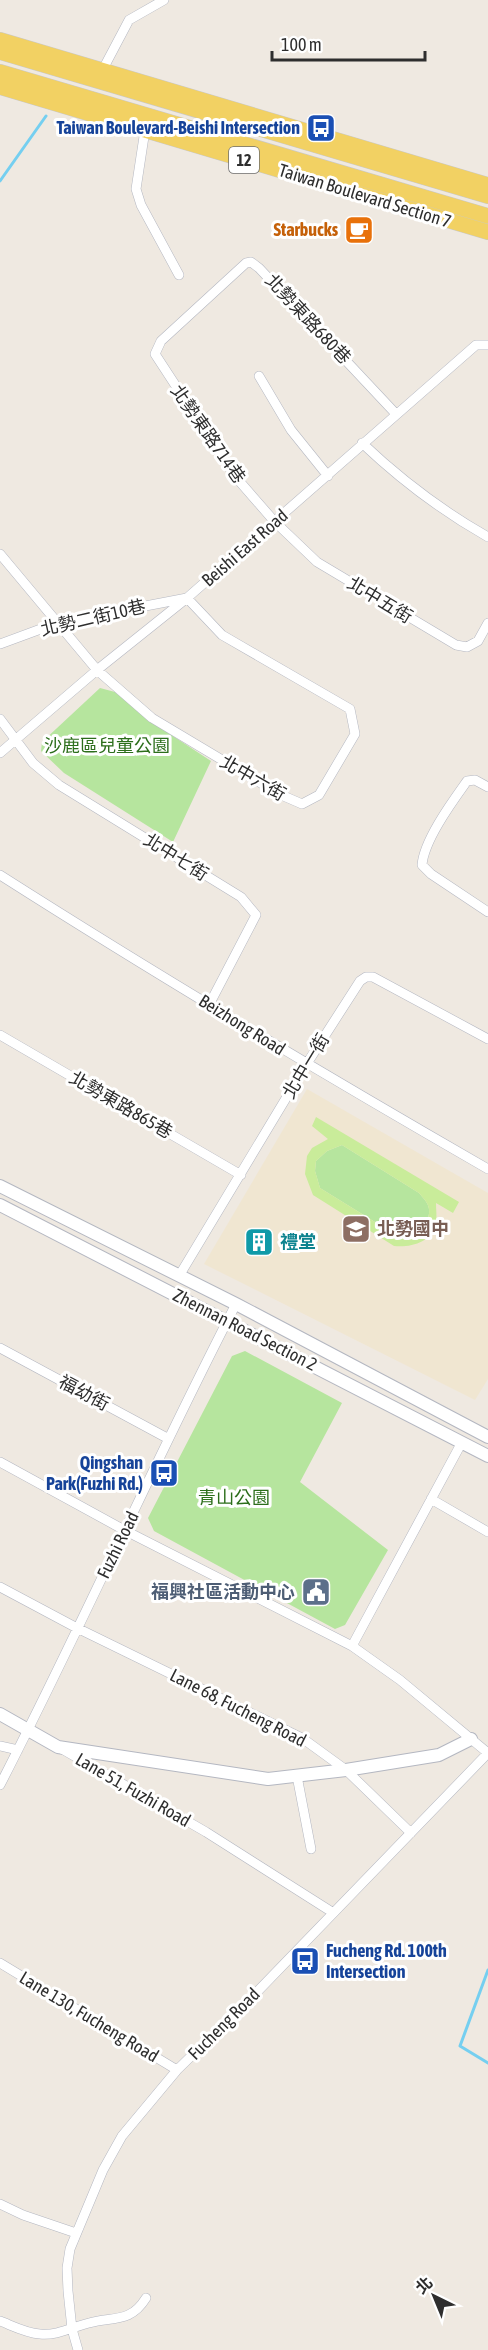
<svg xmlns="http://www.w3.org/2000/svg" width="488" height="2350" font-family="'Asap Condensed','Noto Sans TC',sans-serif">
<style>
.education{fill:#f0e6d1}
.green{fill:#b6e59e}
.pitch{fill:#c9ec9a;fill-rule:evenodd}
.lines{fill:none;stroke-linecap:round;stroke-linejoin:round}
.stream{stroke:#75cff0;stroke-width:3}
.minor-casing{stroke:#b4b7c1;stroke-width:10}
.tertiary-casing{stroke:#b4b7c1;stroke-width:14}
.primary-casing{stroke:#c9c9c9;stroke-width:16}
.minor{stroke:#fff;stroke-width:9}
.tertiary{stroke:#fff;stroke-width:12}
.primary{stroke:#f2d163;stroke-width:15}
.labels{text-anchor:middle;stroke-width:6;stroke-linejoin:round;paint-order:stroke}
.shield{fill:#fff;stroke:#6d6d6d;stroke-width:1.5}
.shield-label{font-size:16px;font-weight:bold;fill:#2e2e2e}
.transit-label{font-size:18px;font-weight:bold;fill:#164399;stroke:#fff;text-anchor:end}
.street-label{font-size:18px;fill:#2e2e2e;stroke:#fff}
.food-label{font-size:18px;font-weight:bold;fill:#c56008;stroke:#fff;text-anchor:end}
.park-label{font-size:18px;fill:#2c6e1b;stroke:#fff}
.education-label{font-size:18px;font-weight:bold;fill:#785e54;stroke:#fff;text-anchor:start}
.culture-label{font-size:18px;font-weight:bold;fill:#0d838f;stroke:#fff;text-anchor:start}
.service-label{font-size:18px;font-weight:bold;fill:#4e5e75;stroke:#fff;text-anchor:end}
</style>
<rect width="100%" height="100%" fill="#efe9e1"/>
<path class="education" d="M307,1089L488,1193V1379L475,1400L204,1264Z"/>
<path class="green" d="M100,688L115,692L150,721L211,761L173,842L64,773L41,751L42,742Z
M342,1145L419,1193C423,1198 428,1202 429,1209C431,1226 411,1240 396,1235L320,1188L315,1171L316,1161L327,1151Z
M245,1351L342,1403L300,1482L388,1550L345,1625L335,1629L154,1531L148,1518L232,1356Z"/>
<path class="pitch" d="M316,1117L459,1202L453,1213L436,1203C436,1209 437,1216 436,1223C433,1242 410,1248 394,1246L313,1195L305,1174L307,1156L312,1148L328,1139L312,1126ZM342,1145L419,1193C423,1198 428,1202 429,1209C431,1227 411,1240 396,1235L320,1188L315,1171L316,1161L327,1151Z"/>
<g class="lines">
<path class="stream" d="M0,181L46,116
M488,1970L460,2046L488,2063"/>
<g class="minor-casing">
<path id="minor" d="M102,71L129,20L164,0
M145,130L136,189L141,205L179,275
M259,376L291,430L328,476
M396,414L259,268L251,262L246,263L161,341L155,354L234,475L274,521L317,562L456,645L467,647L478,641L488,623
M362,443C401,480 442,511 488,537
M0,554L97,670L152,718L279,794L302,804L319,795L355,734L350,709L222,635L187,598L57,623L0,644
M0,719L33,763L59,785L241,897L256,915L209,1005
M0,753L97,670L187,598L476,345H488
M488,787L475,780L467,781C452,802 424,840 422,865L431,874L488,912
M0,875C160,977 323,1074 488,1169
M0,1035L241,1175
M179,1276L306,1065L360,981L366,977H373L488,1039
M0,1348L167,1438
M0,1462L126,1531L352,1646L400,1680L488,1753
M431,1499L488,1532
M0,1587L77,1628L302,1738L346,1770L411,1833
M352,1646L462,1442
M0,1746L18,1750
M62,1749L206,1832L332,1912
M297,1776L311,1849
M0,1785C82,1626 154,1462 236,1304
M0,1963L177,2070
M0,2204L23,2215L76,2233
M0,2321C13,2326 26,2333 40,2334C56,2336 73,2327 89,2323C112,2316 130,2324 146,2298
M78,2350L72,2329L68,2291L67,2268L70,2249L103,2170L122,2136L177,2070L256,1993L488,1753"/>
</g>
<g class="tertiary-casing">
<path id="tertiary" d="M0,1186L236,1304L488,1437
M0,1205L488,1456
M0,1714L58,1747L268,1779L346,1770L439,1755L471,1739"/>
</g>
<g class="primary-casing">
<path id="primary" d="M0,40L488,185
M0,52L488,196
M0,72L488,216
M0,87L488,232"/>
</g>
<use href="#minor" class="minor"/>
<use href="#tertiary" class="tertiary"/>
<use href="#primary" class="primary"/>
</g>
<defs>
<g id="bus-square" transform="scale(1.5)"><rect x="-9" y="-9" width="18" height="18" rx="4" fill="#1a4fb4" stroke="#fff"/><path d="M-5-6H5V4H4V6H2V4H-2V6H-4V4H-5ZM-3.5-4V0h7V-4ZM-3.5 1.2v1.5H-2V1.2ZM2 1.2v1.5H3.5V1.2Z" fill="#fff"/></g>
<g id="cafe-square" transform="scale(1.5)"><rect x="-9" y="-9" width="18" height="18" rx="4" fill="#e8710a" stroke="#fff"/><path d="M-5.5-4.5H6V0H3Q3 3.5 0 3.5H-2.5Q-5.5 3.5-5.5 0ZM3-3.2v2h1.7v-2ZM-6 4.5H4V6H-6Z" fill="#fff"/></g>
<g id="school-square" transform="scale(1.5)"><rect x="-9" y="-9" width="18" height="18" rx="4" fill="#8d6e63" stroke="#fff"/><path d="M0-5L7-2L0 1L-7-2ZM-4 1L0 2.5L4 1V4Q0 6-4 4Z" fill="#fff"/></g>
<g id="building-square" transform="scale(1.5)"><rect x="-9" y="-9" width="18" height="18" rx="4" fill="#0f9aa8" stroke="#fff"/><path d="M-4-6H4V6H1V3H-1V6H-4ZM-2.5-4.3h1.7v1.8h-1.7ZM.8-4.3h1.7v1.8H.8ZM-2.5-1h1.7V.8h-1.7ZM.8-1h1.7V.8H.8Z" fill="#fff"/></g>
<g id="civic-square" transform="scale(1.5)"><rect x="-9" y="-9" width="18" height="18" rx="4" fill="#5c6f8a" stroke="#fff"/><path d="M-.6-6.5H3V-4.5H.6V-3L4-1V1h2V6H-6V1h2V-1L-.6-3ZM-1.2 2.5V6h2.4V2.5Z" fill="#fff"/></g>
</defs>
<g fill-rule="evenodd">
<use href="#bus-square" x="321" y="128"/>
<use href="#cafe-square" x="359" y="230"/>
<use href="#school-square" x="356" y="1229"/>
<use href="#building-square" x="259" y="1242"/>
<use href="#bus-square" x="164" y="1473"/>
<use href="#civic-square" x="316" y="1592"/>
<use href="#bus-square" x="305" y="1961"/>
</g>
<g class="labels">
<rect class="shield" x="229" y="147" width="30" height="26" rx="4.5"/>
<g class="shield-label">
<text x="244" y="166">12</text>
</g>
<g class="transit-label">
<text x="300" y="134">Taiwan Boulevard-Beishi Intersection</text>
<text x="143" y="1469">Qingshan<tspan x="143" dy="21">Park(Fuzhi Rd.)</tspan></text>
<text x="326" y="1957" text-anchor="start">Fucheng Rd. 100th<tspan x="326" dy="21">Intersection</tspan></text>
</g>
<g class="street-label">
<text transform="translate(365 196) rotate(17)" y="6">Taiwan Boulevard Section 7</text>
<text transform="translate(308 319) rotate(47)" y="6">北勢東路680巷</text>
<text transform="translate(208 434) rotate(55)" y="6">北勢東路714巷</text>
<text transform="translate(245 548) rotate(-41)" y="6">Beishi East Road</text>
<text transform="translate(380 600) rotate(31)" y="6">北中五街</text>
<text transform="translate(93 618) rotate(-13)" y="6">北勢二街10巷</text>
<text transform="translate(253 778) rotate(30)" y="6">北中六街</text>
<text transform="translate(176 857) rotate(32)" y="6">北中七街</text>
<text transform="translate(242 1025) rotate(32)" y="6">Beizhong Road</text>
<text transform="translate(306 1066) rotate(-59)" y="6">北中一街</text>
<text transform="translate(121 1105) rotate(30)" y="6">北勢東路865巷</text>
<text transform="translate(245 1330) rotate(27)" y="6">Zhennan Road Section 2</text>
<text transform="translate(84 1393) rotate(28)" y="6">福幼街</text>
<text transform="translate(118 1545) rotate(-64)" y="6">Fuzhi Road</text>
<text transform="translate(238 1708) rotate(27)" y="6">Lane 68, Fucheng Road</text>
<text transform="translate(133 1790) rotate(30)" y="6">Lane 51, Fuzhi Road</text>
<text transform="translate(89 2017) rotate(31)" y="6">Lane 130, Fucheng Road</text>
<text transform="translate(224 2024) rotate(-45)" y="6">Fucheng Road</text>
</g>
<g class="food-label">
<text x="338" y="236">Starbucks</text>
</g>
<g class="park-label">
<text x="107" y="752">沙鹿區兒童公園</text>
<text x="234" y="1504">青山公園</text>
</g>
<g class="education-label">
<text x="377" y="1235">北勢國中</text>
</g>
<g class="culture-label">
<text x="280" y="1248">禮堂</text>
</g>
<g class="service-label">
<text x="295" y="1598">福興社區活動中心</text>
</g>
</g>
<g transform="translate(434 2296) rotate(317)" stroke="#ffffff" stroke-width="4.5" paint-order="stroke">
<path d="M0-4.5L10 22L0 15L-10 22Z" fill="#2e2e2e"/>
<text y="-9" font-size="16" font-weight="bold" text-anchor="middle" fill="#2e2e2e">北</text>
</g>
<path d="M272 51v9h153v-9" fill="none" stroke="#2e2e2e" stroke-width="3"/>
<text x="281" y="51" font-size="18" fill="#2e2e2e" stroke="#ffffff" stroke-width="4.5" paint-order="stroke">100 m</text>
</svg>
